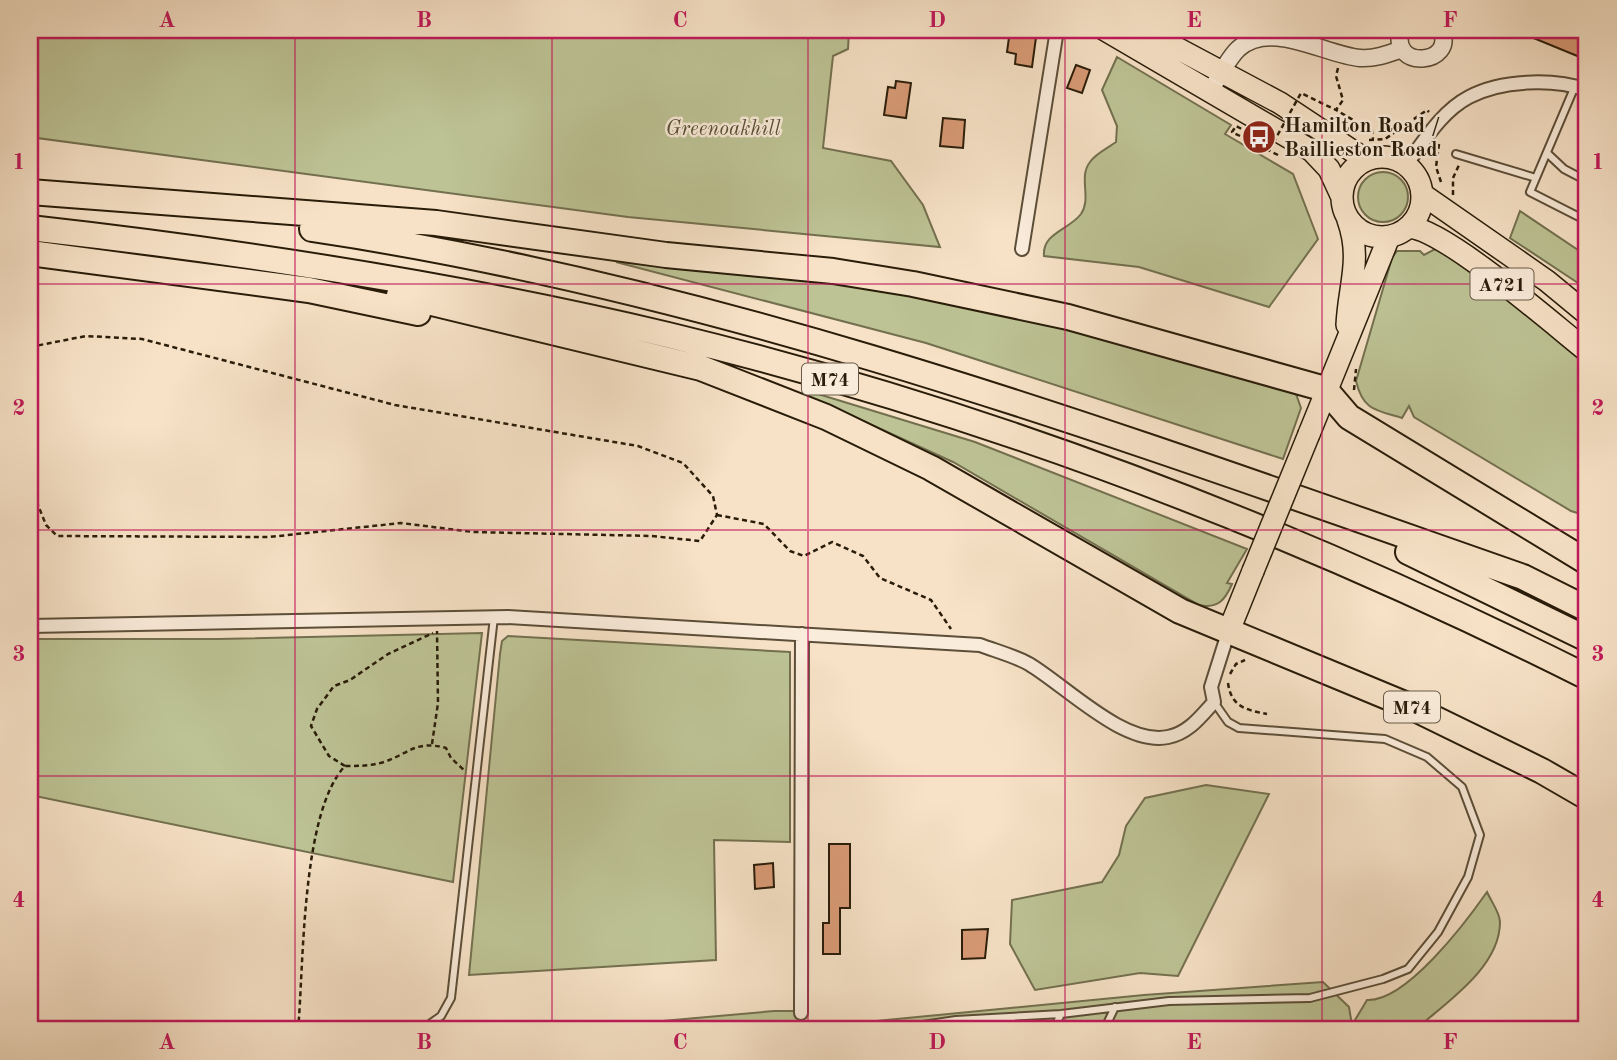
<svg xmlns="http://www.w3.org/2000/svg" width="1617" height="1060" font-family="'Old Standard TT',serif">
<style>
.green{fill:#bdc395;stroke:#73704f;stroke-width:2}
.building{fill:#d99b76;stroke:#291c09;stroke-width:2}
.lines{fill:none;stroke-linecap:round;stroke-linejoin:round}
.service-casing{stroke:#5c4e38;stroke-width:10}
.minor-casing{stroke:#5c4e38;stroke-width:16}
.tertiary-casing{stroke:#5c4e38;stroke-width:19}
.primary-casing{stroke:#291c09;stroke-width:24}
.motorway-casing{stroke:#291c09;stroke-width:28}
.path{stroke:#291c09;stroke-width:2.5;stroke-dasharray:5 3.5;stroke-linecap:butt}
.service{stroke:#faecdb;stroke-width:6}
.minor{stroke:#faecdb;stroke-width:12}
.tertiary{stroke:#faecdb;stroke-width:16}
.primary{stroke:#f7e2c7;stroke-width:21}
.motorway{stroke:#f7e2c7;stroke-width:24}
.primary-bridge-casing{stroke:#291c09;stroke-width:24;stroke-linecap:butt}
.path-bridge{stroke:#291c09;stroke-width:2.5;stroke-dasharray:5 3.5;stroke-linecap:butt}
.primary-bridge{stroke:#f7e2c7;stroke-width:21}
.grid{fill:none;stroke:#c2185b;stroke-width:2;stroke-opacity:0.55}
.labels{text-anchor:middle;stroke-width:5;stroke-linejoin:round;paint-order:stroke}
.shield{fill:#faecdb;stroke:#685a48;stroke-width:2}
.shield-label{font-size:19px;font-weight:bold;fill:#291c09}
.poi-label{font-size:21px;font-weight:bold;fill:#291c09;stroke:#faecdb;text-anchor:start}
.park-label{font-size:21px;font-style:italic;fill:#554e33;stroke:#faecdb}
.neatline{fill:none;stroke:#c2185b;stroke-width:2.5}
.grid-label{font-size:23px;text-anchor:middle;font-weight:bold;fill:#c2185b}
</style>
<rect width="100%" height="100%" fill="#f7e2c7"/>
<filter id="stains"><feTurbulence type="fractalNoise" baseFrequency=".00286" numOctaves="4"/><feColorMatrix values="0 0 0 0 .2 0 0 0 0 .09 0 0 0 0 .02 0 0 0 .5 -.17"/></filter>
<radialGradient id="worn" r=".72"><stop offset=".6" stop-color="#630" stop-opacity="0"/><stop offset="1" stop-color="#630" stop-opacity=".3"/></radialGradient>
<path class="green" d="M30,30H849L848,49L833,56L823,148L891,161L923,205L940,247L628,217L30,137Z
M1117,57L1231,125L1225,134L1293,174L1318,239L1269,307L1139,267L1044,256C1042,233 1069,230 1081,214C1092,198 1078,177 1090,162C1095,154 1108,148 1116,142L1117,126L1102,90Z
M1358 197a25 25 0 1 1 50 0a25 25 0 1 1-50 0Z
M1520,211L1587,256V289L1510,238Z
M1437,248L1451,254L1587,361V516L1571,511L1414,417L1409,406L1402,418C1375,410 1363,410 1356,381L1392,258L1397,251H1420L1424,255Z
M616,262L830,279L1012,312L1278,386L1296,394L1301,408L1283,459L926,343Z
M805,390L975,442L1247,549L1227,583L1232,584C1225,600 1218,609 1199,605L953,462L806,395Z
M482,633L453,882L30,795V639H218Z
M508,636L790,652V842L714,840L716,960L469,975L500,654L502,641Z
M1206,785L1269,794L1178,976L1140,973L1035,990L1010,944L1012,900L1102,882L1119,855L1126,826L1145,798Z
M1487,892C1491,901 1500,913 1500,922C1500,968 1445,1003 1415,1030H1357L1352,1026V1030H819L835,1025L1144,995L1323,982L1349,1007L1352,1025L1367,1000C1406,1002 1466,922 1487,892Z
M774,1011H796L801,1021L798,1030H562Z"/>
<path class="building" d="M1010,30H1037L1032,67L1015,64L1016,54L1007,52Z
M1514,30H1587V60Z
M1076,65L1090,70L1082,93L1067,88Z
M896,81L911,83L906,118L884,115L888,87L895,88Z
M943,118L965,120L963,148L940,146Z
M829,844H850V908H840V954H823V923H829Z
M773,863L774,887L755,889L754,865Z
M988,929L985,958L962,959V930Z"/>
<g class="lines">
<g class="service-casing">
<path id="service" d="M1575,86L1530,192L1587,221
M1547,153L1564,169L1587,181
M1456,154L1536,178
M30,950L34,961L30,984
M421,1030L441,1016L451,998L494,617
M889,1030L956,1020L1061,1014L1169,1001L1310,998L1383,979L1408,969L1438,932L1468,877L1480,835L1462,787L1427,757L1385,739L1239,728L1228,722L1214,702
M1007,1030L1013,1017
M1053,1030L1061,1014
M1104,1030L1115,1007"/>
</g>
<g class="minor-casing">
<path id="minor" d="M1406,165C1424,141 1442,111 1469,97C1501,80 1553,78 1587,90
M1022,249L1057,30
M30,626L508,617L980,645C996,651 1015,656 1029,664C1066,686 1124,746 1168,737C1189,733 1201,716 1214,702L1211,687L1228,633
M801,1013L802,634"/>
</g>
<g class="tertiary-casing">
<path id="tertiary" d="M1401,30C1389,71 1457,65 1441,30
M1211,90C1219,77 1227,60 1238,49C1270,19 1325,55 1360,58C1375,59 1388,54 1402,49"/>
</g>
<g class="primary-casing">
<path id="primary" d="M1105,30L1312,151L1329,169L1341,195
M1143,30L1280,103L1366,160
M1342 197a40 40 0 1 1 80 0a40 40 0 1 1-80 0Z
M1422,194L1547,281L1587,314
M1410,227C1448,232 1553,324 1587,351
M1347,325C1349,285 1362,259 1348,220
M1309,434L1389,237
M1228,633L1253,571"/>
</g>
<g class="motorway-casing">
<path id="motorway" d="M30,192L436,223L666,255L833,271L913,284L1068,317L1325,389L1349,417L1587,562
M30,228C244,252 458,285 668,335C987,412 1294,530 1587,677
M312,229C730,291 1125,438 1523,577L1587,609
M30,253L309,290L418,313
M399,295L701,368L826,417L931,468L1180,611L1407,705L1542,771L1587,797
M1408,552L1587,639"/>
</g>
<path class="path" d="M1072,33L1089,36
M1338,68L1336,76L1343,100L1336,110L1372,131L1373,139
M1369,140L1385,139L1427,110L1429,112
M1439,144L1436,167L1442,185
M1453,195V178L1459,165
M30,347L86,336L142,339L395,405L638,446L683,463L713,496L717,515L700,541L652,536L473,532L401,523L269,537L57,536L46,525L30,485
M1354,390L1356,369
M717,515L764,524L790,551L804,556L832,542L863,556L880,578L931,600L951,629
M1230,674L1236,664L1245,660
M1228,683C1231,706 1245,710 1267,714
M432,744L438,703L437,631
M345,766L329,756L311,726L317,709L334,686L350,680L388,654L433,633
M298,1030C304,965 301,813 345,766C359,766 371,766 384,762C410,753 415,740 446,748L451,758L465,771"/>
<use href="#service" class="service"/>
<use href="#minor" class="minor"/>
<use href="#tertiary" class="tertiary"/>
<use href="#primary" class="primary"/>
<use href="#motorway" class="motorway"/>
<g class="primary-bridge-casing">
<path id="primary-bridge" d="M1253,571L1309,434"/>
</g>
<path class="path-bridge" d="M1278,155L1232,132L1236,126L1272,145L1301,93L1336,110"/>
<use href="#primary-bridge" class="primary-bridge"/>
</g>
<path class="grid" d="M295,30V1030M552,30V1030M808,30V1030M1065,30V1030M1322,30V1030M30,284H1587M30,530H1587M30,776H1587"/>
<defs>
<g id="bus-disc" transform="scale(1.75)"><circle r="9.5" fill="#8f2418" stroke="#faecdb"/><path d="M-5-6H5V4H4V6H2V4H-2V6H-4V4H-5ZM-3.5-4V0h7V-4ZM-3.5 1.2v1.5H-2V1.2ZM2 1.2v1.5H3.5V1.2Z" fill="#fff"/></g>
</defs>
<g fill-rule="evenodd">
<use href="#bus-disc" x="1259" y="137"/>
</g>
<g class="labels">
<g class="shield">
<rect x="1470.5" y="268.5" width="63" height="31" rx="5"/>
<rect x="802" y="363.5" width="56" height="31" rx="5"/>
<rect x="1384" y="691.5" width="56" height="31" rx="5"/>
</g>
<g class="shield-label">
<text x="1502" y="291">A721</text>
<text x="830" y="386">M74</text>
<text x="1412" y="714">M74</text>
</g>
<g class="poi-label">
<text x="1284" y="132">Hamilton Road /<tspan x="1284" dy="24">Baillieston Road</tspan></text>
</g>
<g class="park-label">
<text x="723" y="135">Greenoakhill</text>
</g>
</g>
<rect width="1617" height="1060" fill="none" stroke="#f7e2c7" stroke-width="77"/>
<rect x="38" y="38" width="1540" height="983" class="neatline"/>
<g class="grid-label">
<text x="167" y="27">A</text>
<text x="424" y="27">B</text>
<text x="680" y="27">C</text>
<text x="937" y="27">D</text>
<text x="1194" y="27">E</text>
<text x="1450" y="27">F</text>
<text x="19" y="169">1</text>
<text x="1598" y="169">1</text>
<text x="19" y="415">2</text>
<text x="1598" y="415">2</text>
<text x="19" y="661">3</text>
<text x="1598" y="661">3</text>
<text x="19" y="907">4</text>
<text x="1598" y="907">4</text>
<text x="167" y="1049">A</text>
<text x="424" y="1049">B</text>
<text x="680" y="1049">C</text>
<text x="937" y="1049">D</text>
<text x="1194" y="1049">E</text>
<text x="1450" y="1049">F</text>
</g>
<rect width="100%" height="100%" filter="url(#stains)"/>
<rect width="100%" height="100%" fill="url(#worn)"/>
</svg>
